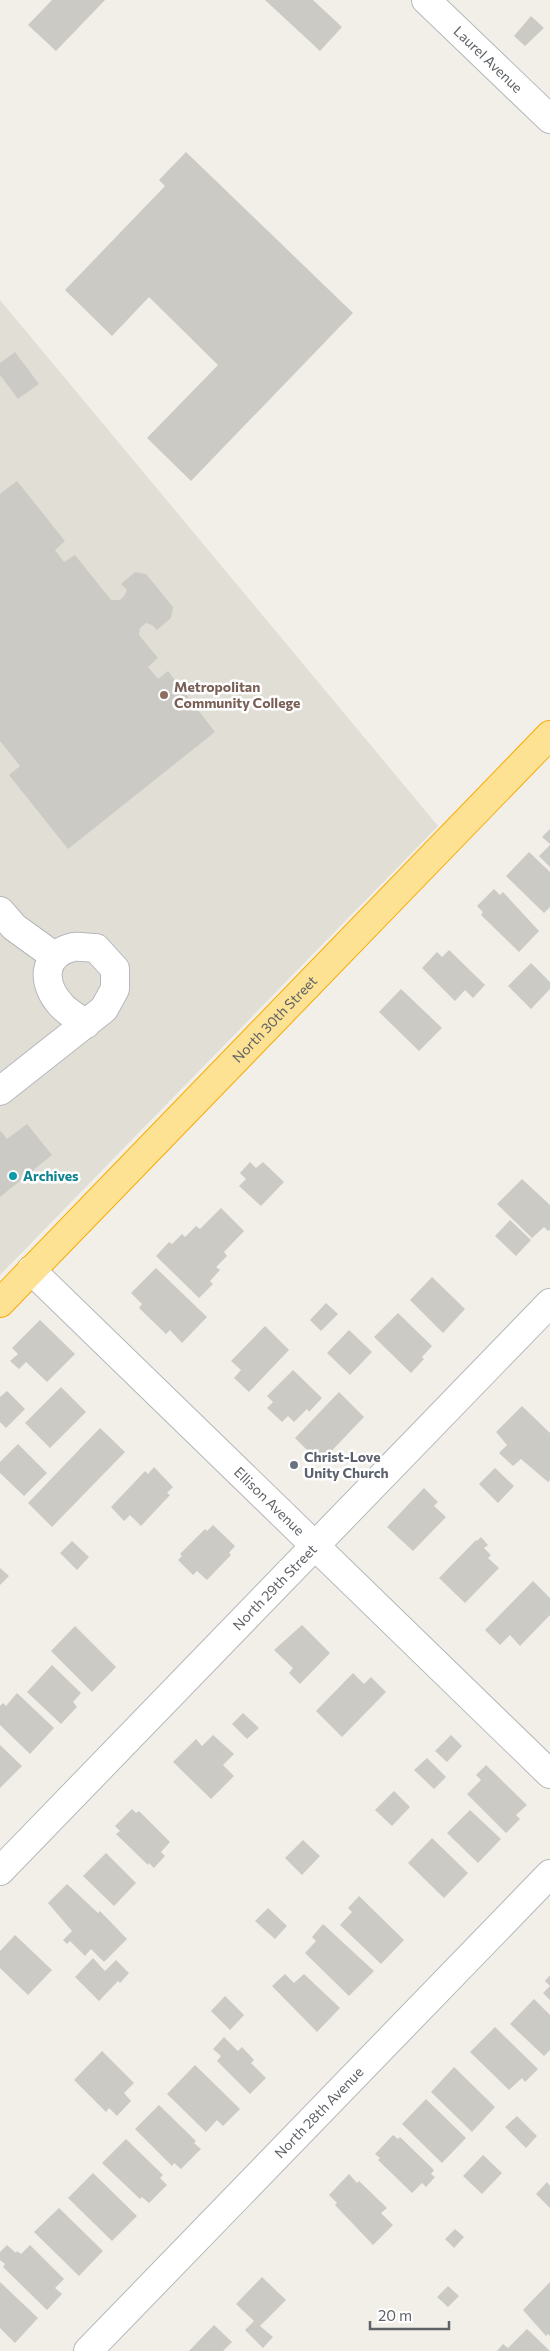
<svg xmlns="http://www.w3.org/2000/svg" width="550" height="2351" font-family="Commissioner,sans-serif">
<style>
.education{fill:#e1ded6}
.building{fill:#cccac5}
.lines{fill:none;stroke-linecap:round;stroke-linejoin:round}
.minor-casing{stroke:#b5b8bc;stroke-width:30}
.highway-casing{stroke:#f9ab00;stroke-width:30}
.minor{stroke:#fff;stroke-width:28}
.highway{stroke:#fde293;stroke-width:28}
.education-dot{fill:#8d6e63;stroke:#fff;stroke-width:2}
.culture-dot{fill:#0f9aa8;stroke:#fff;stroke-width:2}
.worship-dot{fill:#6b7280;stroke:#fff;stroke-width:2}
.labels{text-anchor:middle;stroke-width:5;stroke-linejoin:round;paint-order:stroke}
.street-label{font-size:14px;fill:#5f6368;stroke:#fff}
.education-label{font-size:14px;font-weight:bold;fill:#785e54;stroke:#fff;text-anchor:start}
.culture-label{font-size:14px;font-weight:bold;fill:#0d838f;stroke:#fff;text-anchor:start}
.worship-label{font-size:14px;font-weight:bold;fill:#5b616d;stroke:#fff;text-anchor:start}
</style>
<rect width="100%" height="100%" fill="#f1efe8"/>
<path class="education" d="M0,300L438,826L0,1275Z"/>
<path class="building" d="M52,0H105L56,51L28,25Z
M265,0H313L342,27L320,51Z
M531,16L544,28L525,46L514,36Z
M186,152L353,313L191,481L147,438L218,365L149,297L112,336L65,290L165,186L159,180Z
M15,352L39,384L18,399L0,375V363Z
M17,481L65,541L55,550L64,562L75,555L111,600H120L124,596L127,590L121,584L135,572L146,574L173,607L171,618L157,630L152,625L146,623L140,628L139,635L158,658L148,667L158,679L168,671L215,732L68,849L9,775L20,766L0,741V494Z
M550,829V844L542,837Z
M550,845V867L539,856Z
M529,852L550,872V907L544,913L506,876Z
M494,889L500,895L503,892L539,931L519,952L481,915L483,912L477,906Z
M449,950L485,985L473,998L465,990L455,1001L422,968L437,952L442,957Z
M531,963L550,982V989L531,1009L508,986Z
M401,989L442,1028L419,1051L379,1012Z
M27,1124L52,1155L0,1197V1132L1,1131L7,1139Z
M250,1162L256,1168L263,1162L284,1182L261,1206L239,1186L246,1179L240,1173Z
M522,1179L550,1205V1230L548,1231L544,1227L532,1238L497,1204Z
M221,1208L244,1231L224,1252L227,1256L216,1267L220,1270L210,1281L213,1284L199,1298L156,1256L169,1242L172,1244L182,1234L185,1237L196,1226L200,1229Z
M510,1220L531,1240L516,1256L495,1236Z
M156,1268L207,1317L182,1343L170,1330L166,1334L139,1308L142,1304L131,1293Z
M432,1277L465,1309L443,1333L410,1300Z
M326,1303L338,1314L321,1331L310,1320Z
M398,1313L432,1346L422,1357L424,1359L411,1373L374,1337Z
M40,1320L75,1354L47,1382L26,1362L19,1369L10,1361L18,1354L12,1348Z
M265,1326L289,1350L249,1392L234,1378L241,1370L231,1361Z
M349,1330L372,1352L350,1375L327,1353Z
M293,1370L322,1398L309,1412L307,1409L294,1422L288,1416L282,1422L267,1408L273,1402L267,1396Z
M61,1387L86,1412L50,1448L25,1423Z
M7,1391L25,1409L6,1428L0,1422V1397Z
M339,1392L364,1417L320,1463L295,1438Z
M522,1406L550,1433V1480L548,1482L521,1459L513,1466L499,1453L507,1445L496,1432Z
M100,1428L125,1452L52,1527L28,1503Z
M18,1444L47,1473L24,1496L0,1473V1462Z
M154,1467L173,1487L167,1493L170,1495L141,1526L130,1515L124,1521L111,1507L145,1471L148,1474Z
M495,1468L514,1486L498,1503L479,1484Z
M424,1488L438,1502L434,1506L446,1517L413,1551L387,1527Z
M213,1525L235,1546L229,1553L231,1555L207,1580L197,1571L193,1575L178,1560L182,1556L180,1554L205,1529L207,1531Z
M481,1537L488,1545L484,1548L491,1555L488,1558L499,1568L465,1603L439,1578L476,1540L477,1541Z
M72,1541L89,1557L77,1570L60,1553Z
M0,1568L9,1576L0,1585Z
M533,1581L550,1598V1615L520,1646L510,1635L500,1645L485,1630Z
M302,1625L330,1653L300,1684L289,1673L293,1668L274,1650Z
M75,1626L116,1667L92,1692L51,1651Z
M52,1665L81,1693L73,1702L77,1707L61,1724L27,1692Z
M353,1673L364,1684L371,1677L386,1692L342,1737L316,1711Z
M17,1693L54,1728L30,1754L0,1725V1706L3,1703L6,1706Z
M243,1713L259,1728L247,1739L232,1724Z
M213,1735L234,1754L223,1765L234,1776L211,1799L173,1762L196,1739L202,1746Z
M451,1735L462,1746L447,1762L435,1751Z
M0,1745L22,1766L0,1788Z
M427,1758L446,1777L434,1789L414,1770Z
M486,1765L527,1805L516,1815L520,1819L506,1833L467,1794L481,1780L476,1775Z
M394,1791L410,1807L392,1826L375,1810Z
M132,1809L136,1813L139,1811L170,1842L161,1852L165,1856L154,1868L149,1863L148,1865L116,1834L120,1831L115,1826Z
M470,1810L501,1839L478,1863L447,1833Z
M432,1838L468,1873L444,1898L408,1863Z
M303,1840L320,1856L302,1875L285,1858Z
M106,1853L136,1883L114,1906L83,1876Z
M67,1884L98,1913L100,1911L127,1939L104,1962L91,1949L85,1956L70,1941L67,1944L63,1940L72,1931L48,1903Z
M359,1896L404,1940L381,1964L340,1925L352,1912L348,1908Z
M268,1908L287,1926L275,1939L255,1921Z
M323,1924L374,1971L349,1996L305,1953L316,1941L312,1937Z
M15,1935L52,1970L28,1995L0,1968V1951Z
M93,1958L105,1971L116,1960L129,1973L120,1983L118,1981L99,2001L75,1977Z
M285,1974L294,1983L304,1974L340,2008L317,2032L272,1986Z
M550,1975V1986L545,1981Z
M550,1986V2000L543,1993Z
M225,1996L244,2015L230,2030L211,2011Z
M534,1999L550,2015V2050L544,2056L510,2024Z
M495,2027L538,2069L525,2082L522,2078L509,2090L470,2052Z
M224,2037L238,2051L242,2047L254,2060L251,2063L266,2078L250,2094L217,2061L221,2056L213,2049Z
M102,2051L134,2083L124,2093L131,2101L117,2116L109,2108L106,2112L74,2080Z
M195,2065L240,2109L223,2126L217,2120L206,2132L167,2094Z
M454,2067L495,2107L472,2132L431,2092Z
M426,2099L466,2138L442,2163L402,2124Z
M159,2105L196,2141L194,2143L201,2149L181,2169L174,2163L172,2166L135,2129Z
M517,2116L537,2136L526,2148L505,2127Z
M393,2135L398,2139L400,2137L434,2170L431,2174L435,2177L426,2187L422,2183L412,2193L378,2160L380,2158L375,2154Z
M126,2139L163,2175L160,2178L167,2185L149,2203L142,2197L140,2199L102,2163Z
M483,2155L502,2173L482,2194L463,2176Z
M93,2173L137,2216L112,2241L68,2198Z
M349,2174L357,2183L359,2181L387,2208L381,2213L393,2225L373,2245L335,2205L337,2203L329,2195Z
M547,2182L550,2186V2208L536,2194Z
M59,2208L103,2251L79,2276L34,2232Z
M455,2229L464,2237L454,2248L445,2239Z
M7,2245L16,2253L17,2251L21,2254L30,2245L64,2279L55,2288L62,2294L47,2310L3,2267L5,2264L0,2260V2252Z
M262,2277L286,2300L260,2326L273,2337L263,2348L245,2330L254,2321L236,2304Z
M0,2282L38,2318L15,2343L0,2328Z
M550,2282V2336L548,2334L546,2336L523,2310Z
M448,2286L459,2296L448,2307L437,2297Z
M214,2325L232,2342L223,2351H189Z
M527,2329L550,2351H497L503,2344L508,2348Z"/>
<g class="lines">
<g class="minor-casing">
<g id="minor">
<path id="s1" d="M426,0L550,119"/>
<path d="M0,911L14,927L54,956"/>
<path d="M0,1091L104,1009L115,989V969L96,948C89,948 79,946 73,947C41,955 42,984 61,1005C67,1012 78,1018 86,1024"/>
<path id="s2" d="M31,1270L550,1774"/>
<path id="s3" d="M0,1871L550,1303"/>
<path id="s4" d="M88,2351L550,1874"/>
</g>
</g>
<g class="highway-casing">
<g id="highway">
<path id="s5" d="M0,1303L550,735"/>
</g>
</g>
<use href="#minor" class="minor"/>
<use href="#highway" class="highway"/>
</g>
<circle class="education-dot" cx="164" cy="695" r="5"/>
<circle class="culture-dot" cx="13" cy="1176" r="5"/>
<circle class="worship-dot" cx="294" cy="1465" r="5"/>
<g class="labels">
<g class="street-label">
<text dy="5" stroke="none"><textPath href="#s1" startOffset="86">Laurel Avenue</textPath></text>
<text dy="5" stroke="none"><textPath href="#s5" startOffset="395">North 30th Street</textPath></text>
<text dy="5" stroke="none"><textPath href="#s2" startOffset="332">Ellison Avenue</textPath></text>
<text dy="5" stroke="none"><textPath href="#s3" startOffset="395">North 29th Street</textPath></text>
<text dy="5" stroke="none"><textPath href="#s4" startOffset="332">North 28th Avenue</textPath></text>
</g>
<g class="education-label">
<text x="174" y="692">Metropolitan<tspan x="174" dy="16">Community College</tspan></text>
</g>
<g class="culture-label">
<text x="23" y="1181">Archives</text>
</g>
<g class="worship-label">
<text x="304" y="1462">Christ-Love<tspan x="304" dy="16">Unity Church</tspan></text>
</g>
</g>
<path d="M370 2321v8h79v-8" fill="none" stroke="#5f6368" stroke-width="2.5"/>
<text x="378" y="2321" font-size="15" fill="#5f6368" stroke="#ffffff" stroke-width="4" paint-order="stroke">20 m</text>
</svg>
